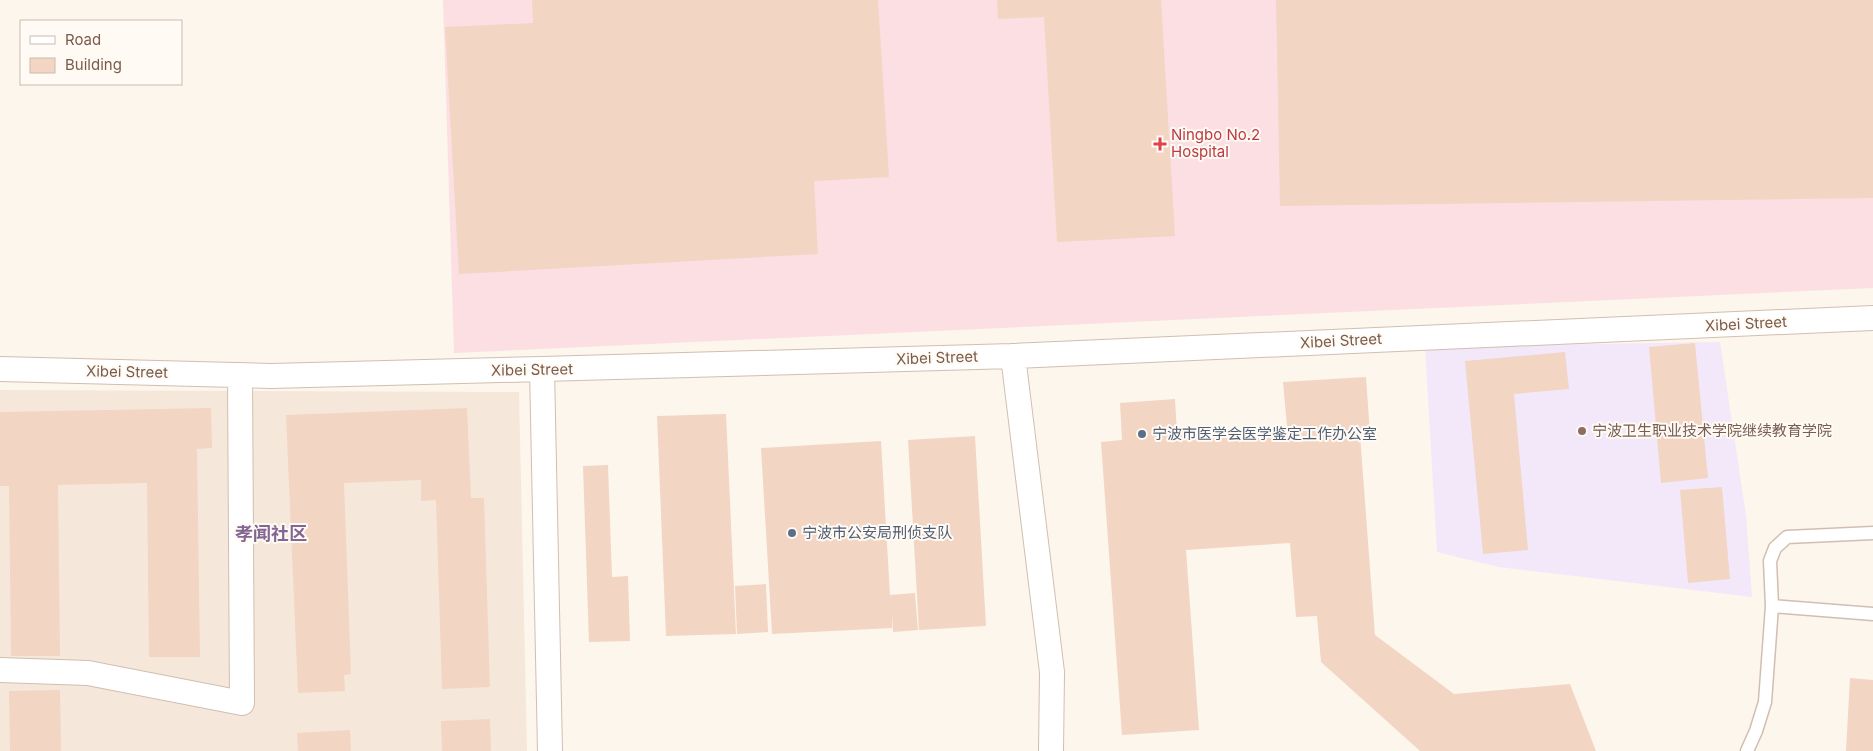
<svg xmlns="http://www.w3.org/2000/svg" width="1873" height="751" font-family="Inter,'Noto Sans SC',sans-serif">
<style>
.residential{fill:#f5e8da}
.education{fill:#f3e8fa}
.medical{fill:#fbdfe3}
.building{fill:#f3d5c3}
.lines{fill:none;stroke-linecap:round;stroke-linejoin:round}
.service-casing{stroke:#d1beb0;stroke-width:15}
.minor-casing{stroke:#d1beb0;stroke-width:26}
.service{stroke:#fff;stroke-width:12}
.minor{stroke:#fff;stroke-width:24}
.health-dot{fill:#e0444e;stroke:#fffaf3;stroke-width:2}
.education-dot{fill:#8d6e63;stroke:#fffaf3;stroke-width:2}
.service-dot{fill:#5c6f8a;stroke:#fffaf3;stroke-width:2}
.labels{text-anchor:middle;stroke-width:4;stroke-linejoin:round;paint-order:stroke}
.health-label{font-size:15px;fill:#be3a42;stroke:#fffaf3;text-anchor:start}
.street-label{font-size:15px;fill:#7a5c4d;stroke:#fffaf3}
.education-label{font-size:15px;fill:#785e54;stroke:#fffaf3;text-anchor:start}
.service-label{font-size:15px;fill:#4e5e75;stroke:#fffaf3;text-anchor:start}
.quarter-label{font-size:18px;font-weight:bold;fill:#846695;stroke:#fffaf3}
</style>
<rect width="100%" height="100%" fill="#fdf6ec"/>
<path class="residential" d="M0,390L519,392L527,751H0Z"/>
<path class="education" d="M1720,342L1746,515L1752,597L1498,567L1437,552L1425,347Z"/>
<path class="medical" d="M443,0H1873V288L454,353Z"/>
<path class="building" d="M532,0H878L889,177L814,181L818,254L459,274L445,27L533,23Z
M997,0H1161L1175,236L1057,242L1044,17L998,19Z
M1276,0H1873V198L1280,206Z
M1695,343L1708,478L1661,483L1649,347Z
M1565,352L1569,389L1514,394L1528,550L1483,554L1465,361Z
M1366,377L1370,434L1360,435L1375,635L1454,694L1570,684L1596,751H1420L1321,662L1317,616L1296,617L1290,543L1186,550L1199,730L1122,735L1101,442L1122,440L1120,403L1175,399L1177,433L1287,426L1283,382Z
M211,408L212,448L197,449L200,657H149L147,483L58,485L60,656H11L9,486H0V412Z
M467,408L471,498H484L490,687L442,689L436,500L421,501V480L344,483L351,674L344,675L345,691L298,693L286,415Z
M726,414L736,634L666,636L657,416Z
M975,436L986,626L919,630L908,440Z
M881,441L890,595L915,593L918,630L893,632L892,614V628L772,634L761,448Z
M608,465L612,577L628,576L630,641L589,642L583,466Z
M1722,487L1730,579L1688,583L1680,490Z
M766,584L768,632L737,634L735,586Z
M1850,678L1873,680V751H1846Z
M60,690L61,751H10L9,691Z
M490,719L491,751H442L441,721Z
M350,730L351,751H298L297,733Z"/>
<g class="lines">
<g class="service-casing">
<path id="service" d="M1772,606L1873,614
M1747,751L1756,731L1765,702L1772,606L1770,561L1775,548L1787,537L1873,533"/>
</g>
<g class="minor-casing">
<path id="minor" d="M1013,356L1052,672L1051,751
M0,369L271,376L542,369L1013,356L1873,318
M542,369L550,751
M0,670L88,673L242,703L240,375"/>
</g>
<use href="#service" class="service"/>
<use href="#minor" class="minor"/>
</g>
<path class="health-dot" d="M1157.5 136.5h5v5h5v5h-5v5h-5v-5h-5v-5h5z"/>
<circle class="education-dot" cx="1582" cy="431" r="5"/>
<g class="service-dot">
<circle cx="1142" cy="434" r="5"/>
<circle cx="792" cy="533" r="5"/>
</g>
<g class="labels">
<g class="health-label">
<text x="1171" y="140">Ningbo No.2<tspan x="1171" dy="17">Hospital</tspan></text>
</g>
<g class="street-label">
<text transform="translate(1746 324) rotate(-3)" y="5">Xibei Street</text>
<text transform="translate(1341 341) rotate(-3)" y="5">Xibei Street</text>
<text transform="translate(937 358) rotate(-2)" y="5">Xibei Street</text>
<text transform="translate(532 370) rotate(-1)" y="5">Xibei Street</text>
<text transform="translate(127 372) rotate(1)" y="5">Xibei Street</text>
</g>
<g class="education-label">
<text x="1592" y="436">宁波卫生职业技术学院继续教育学院</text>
</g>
<g class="service-label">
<text x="1152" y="439">宁波市医学会医学鉴定工作办公室</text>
<text x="802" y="538">宁波市公安局刑侦支队</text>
</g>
<g class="quarter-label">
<text x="271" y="540">孝闻社区</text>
</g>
</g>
<rect x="20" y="20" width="162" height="65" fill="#fffaf3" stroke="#cabbb1"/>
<rect x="30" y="36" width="25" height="8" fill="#ffffff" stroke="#cabbb1"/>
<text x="65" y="45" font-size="15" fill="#7a5c4d">Road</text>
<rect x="30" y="58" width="25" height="15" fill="#f3d5c3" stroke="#cabbb1"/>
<text x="65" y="70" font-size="15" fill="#7a5c4d">Building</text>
</svg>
